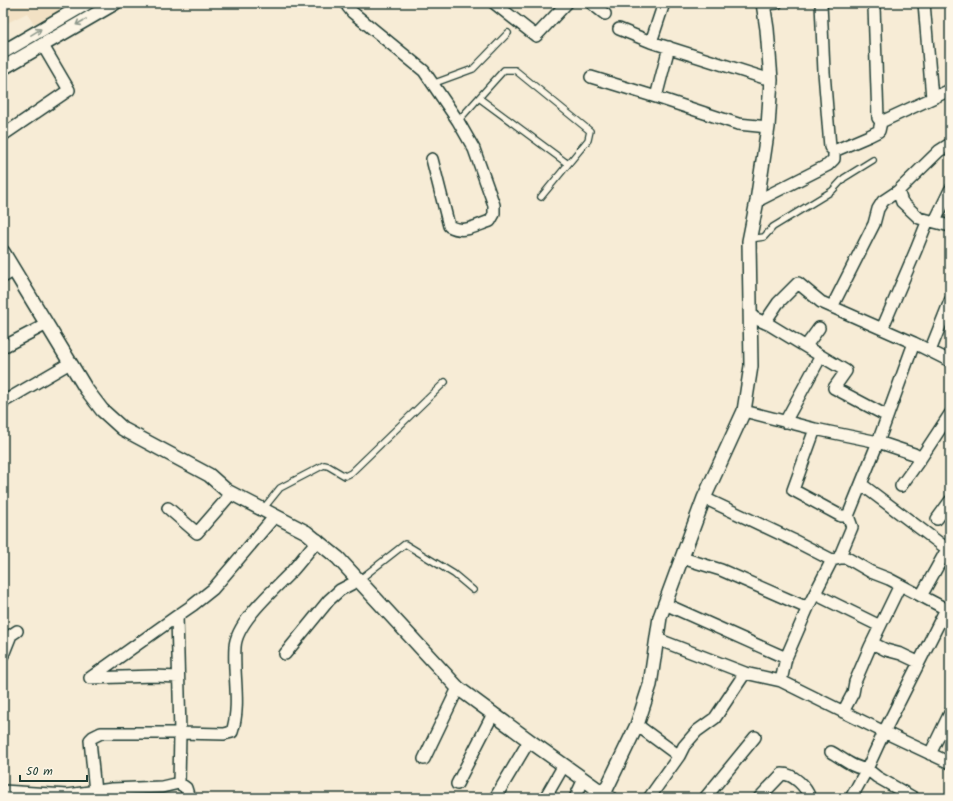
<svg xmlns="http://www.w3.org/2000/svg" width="953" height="801" font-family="Kalam,sans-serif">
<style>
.built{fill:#f2e1c4}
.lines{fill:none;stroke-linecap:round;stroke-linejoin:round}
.service-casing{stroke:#1f3d34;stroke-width:8}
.minor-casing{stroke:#1f3d34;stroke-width:14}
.tertiary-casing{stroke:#1f3d34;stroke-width:16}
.service{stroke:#fcf5e5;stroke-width:5.5}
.minor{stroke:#fcf5e5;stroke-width:11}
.tertiary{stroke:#fcf5e5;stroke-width:13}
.oneway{stroke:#8e998c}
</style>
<rect width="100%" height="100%" fill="#f7ecd6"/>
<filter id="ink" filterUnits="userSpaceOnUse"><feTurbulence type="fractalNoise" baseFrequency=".025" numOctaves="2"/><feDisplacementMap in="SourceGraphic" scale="8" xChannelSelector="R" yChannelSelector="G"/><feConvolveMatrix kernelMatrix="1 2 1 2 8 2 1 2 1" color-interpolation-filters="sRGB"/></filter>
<g filter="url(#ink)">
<path class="built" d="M3,3H75L34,24L27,13L3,25Z"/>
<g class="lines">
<g class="service-casing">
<path id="service" d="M432,84L473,69L508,33
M479,98L568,164
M458,121L504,70H515L590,131L588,140L541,197
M750,239L764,237L773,227L832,191L844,178L873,160
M263,509L280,488L324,465L328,466L345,476L351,473L445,382
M359,580L405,544L454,574L473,590"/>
</g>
<g class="minor-casing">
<path id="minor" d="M347,3L348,7L352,12L424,71L458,121L474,149L494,205V214L490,221C475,226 464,234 449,226L432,159
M494,3L536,36L567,3
M591,3L605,14
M821,3L824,72L830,147L834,151L869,136L879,131L881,122
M872,3L874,7L878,118L881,122L950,90
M924,3L932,98
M764,4L777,3
M619,29L651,42L771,80
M651,42L664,3
M591,77L656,97L738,124L768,127
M656,97L669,47
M3,135L69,90L42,44
M950,144L939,151L898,191L902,202L919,218L950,226
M757,201L828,165L834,159V151
M935,221L950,190
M3,277L14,270
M832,307L874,224L878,209L883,201L898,191
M750,316L770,325L821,356L785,422
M765,322L778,303L798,283L821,302L914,343L950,361
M882,329L916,250L928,220
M806,346L819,328
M3,347L47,324
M930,351L950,301
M821,356L846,371L834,388L887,416
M3,402L70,363
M744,411L815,429L878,442L914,343
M815,429L793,490L841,516H848L878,442L914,454L921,458L950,414
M861,484L942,545L950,549
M901,486L921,458
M168,508L197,533L231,494
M937,519L950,501
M682,558L721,570L803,606L809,605L832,560
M839,558L852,527L848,516
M815,594L880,626
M921,596L950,544
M665,604L786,658L781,681L884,732L946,609L889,579L871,572L847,558H841L832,560L793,540L704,498
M177,616L193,605L213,589L275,516
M657,639L745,673L781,681
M872,643L886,650L901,654L918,662
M285,654L329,600L340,590L359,580
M3,655L11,635L17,631
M786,658L809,605
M843,712L853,693L855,682L870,647L900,585
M637,725L679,756L649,798
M831,752C842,758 854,769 867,769L851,798
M930,754L950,713
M679,756L684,746L697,731L715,718L745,673
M424,759L458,688
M457,784L493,714
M3,791L67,795L112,789L162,787L179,783
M92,798L95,792L90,740L93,737L101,733H180L177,616L90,678L154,676L178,677
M189,798L186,788L179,783L180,733L224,734L232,732C241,705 233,676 235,647C236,622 275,589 292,571C301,561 309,550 318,540
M495,798L529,741
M545,798L564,765
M575,798L584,779
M705,798L755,737
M759,798L782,774C794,774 806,787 810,798
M914,798L877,777L867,769L884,732L950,763"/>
</g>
<g class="tertiary-casing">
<path id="tertiary" d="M3,52L87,3
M3,68L115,3
M3,252L86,389L102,410L123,429L209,475L227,491L306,532L338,558L458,688L534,744L610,798
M602,798L637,725L650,685L660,617L704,498L744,411L751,366L749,241L757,201L768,127L771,80L767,29L763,3"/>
</g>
<use href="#service" class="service"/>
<use href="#minor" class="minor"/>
<use href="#tertiary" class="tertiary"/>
</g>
<defs><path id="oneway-shaft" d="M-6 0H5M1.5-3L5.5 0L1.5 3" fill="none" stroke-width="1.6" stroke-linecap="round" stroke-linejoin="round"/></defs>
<g class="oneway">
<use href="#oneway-shaft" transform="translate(81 22) rotate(150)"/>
<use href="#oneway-shaft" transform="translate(36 32) rotate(-31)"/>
</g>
</g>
<rect width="953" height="801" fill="none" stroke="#fcf5e5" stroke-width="16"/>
<rect x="8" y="8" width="937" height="785" fill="none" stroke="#1f3d34" stroke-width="1.5" filter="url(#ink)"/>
<path d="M20 775v6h67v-6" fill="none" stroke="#1f3d34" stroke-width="2"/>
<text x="26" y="775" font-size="12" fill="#1f3d34" stroke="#fcf5e5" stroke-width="3" paint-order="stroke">50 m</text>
</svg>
